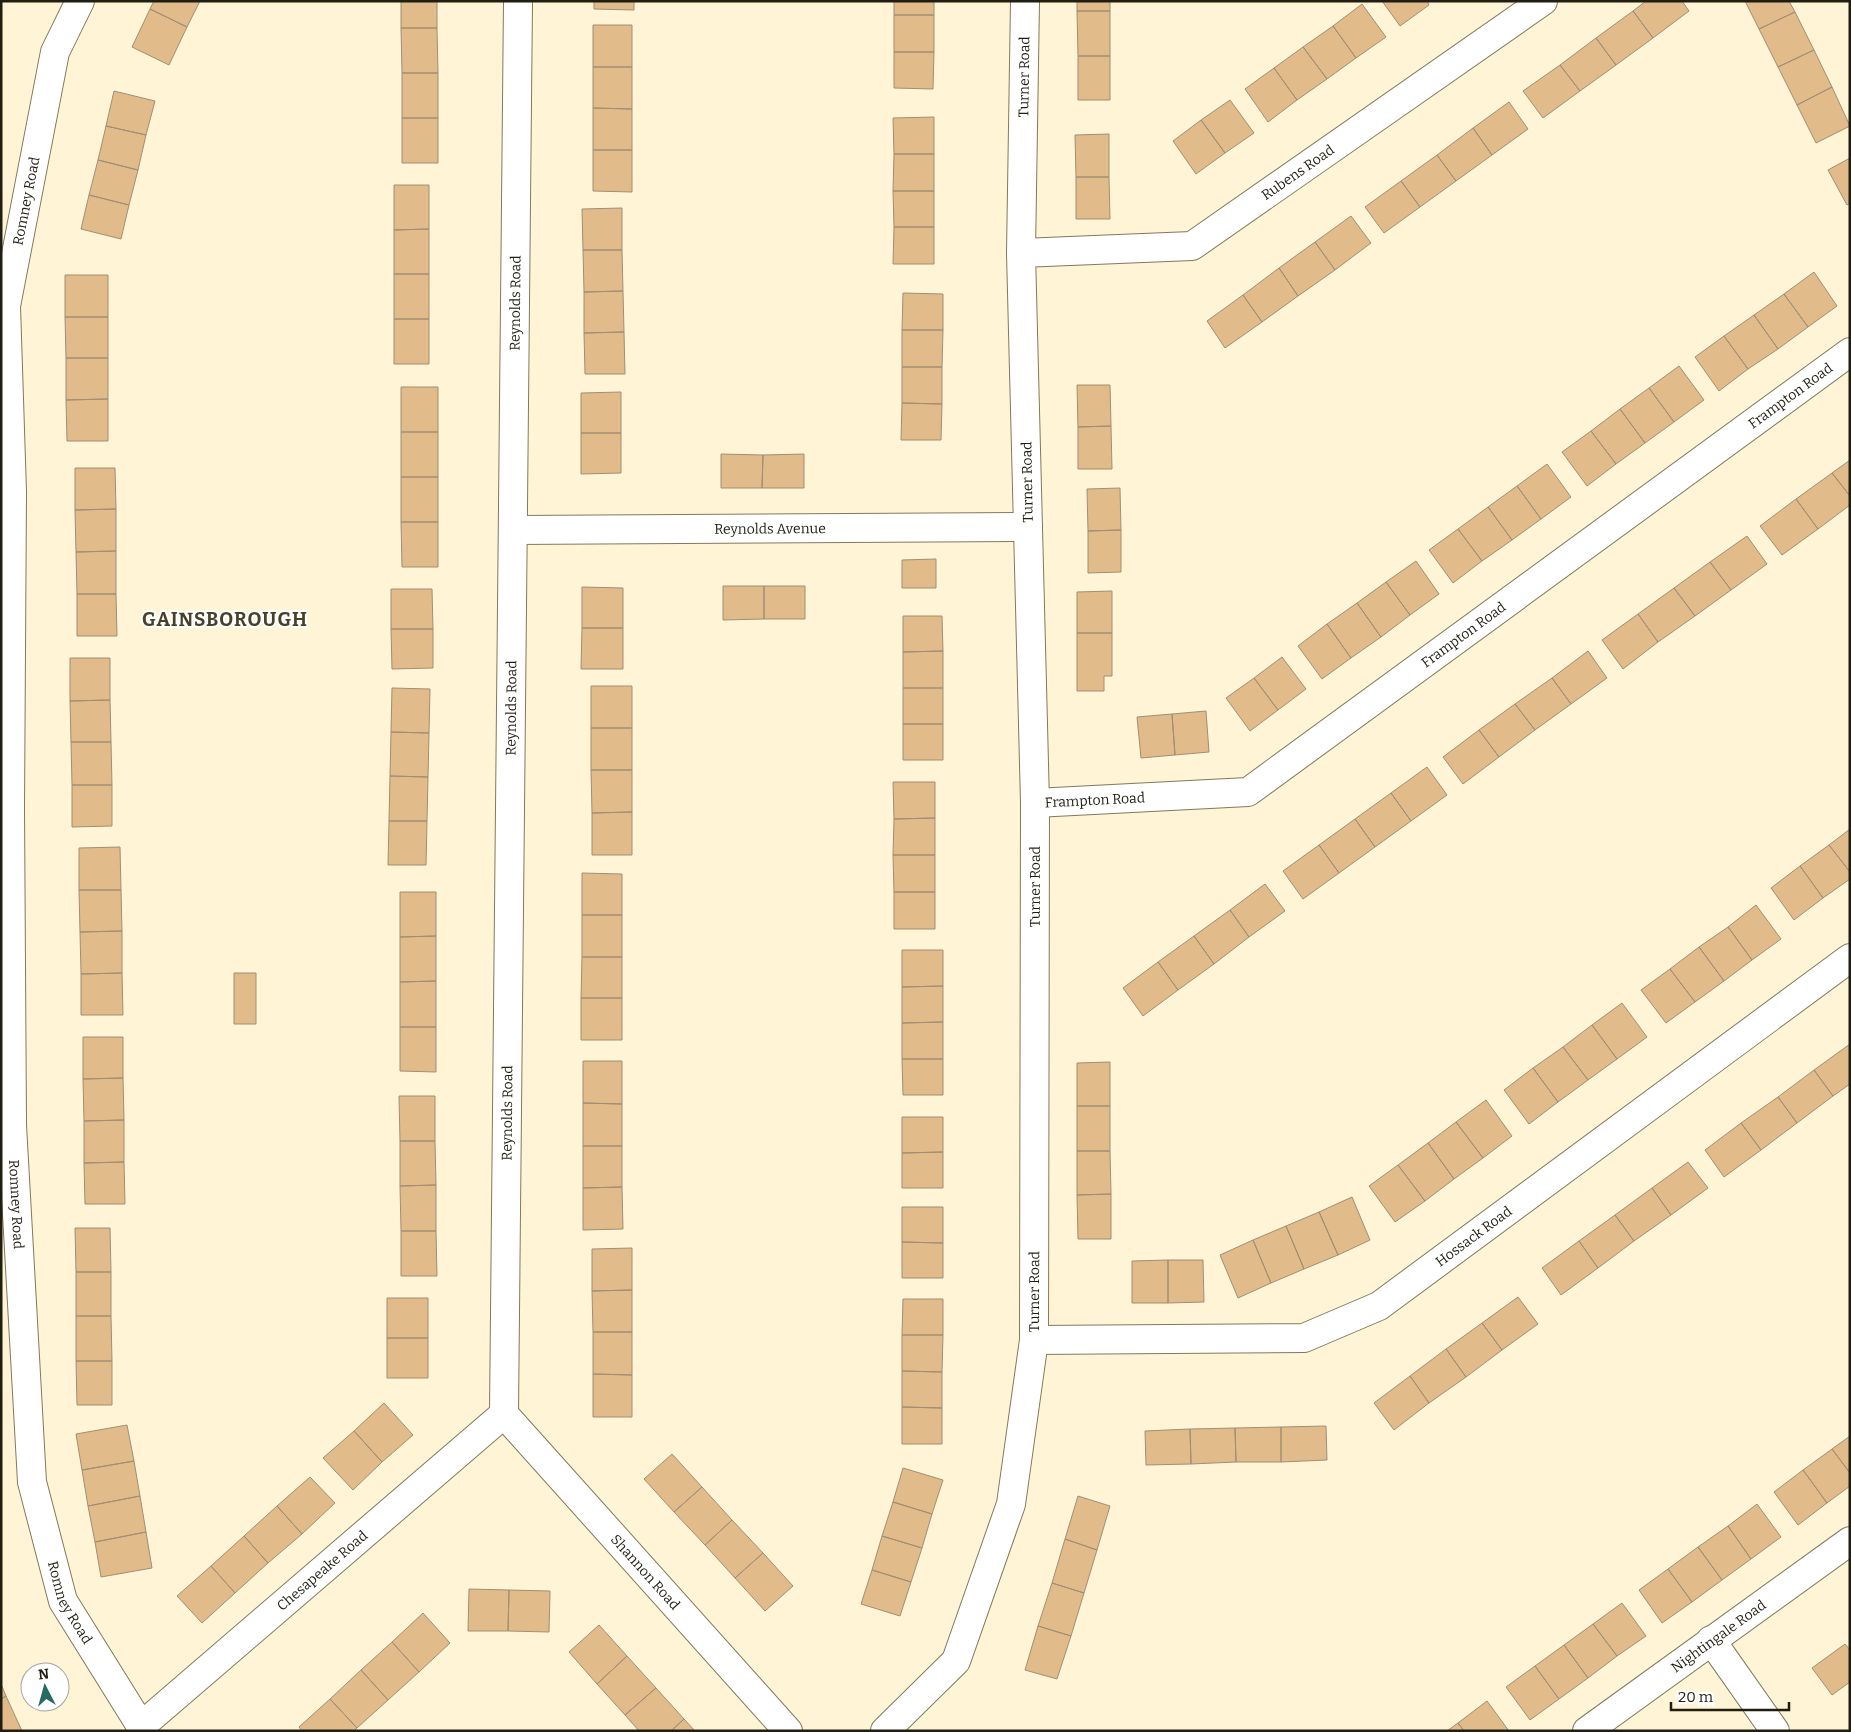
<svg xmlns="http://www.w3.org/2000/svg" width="1851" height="1732" font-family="Bitter,serif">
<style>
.building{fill:#e1bb89;stroke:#a18e75}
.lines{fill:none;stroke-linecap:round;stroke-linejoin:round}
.street-casing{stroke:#81795d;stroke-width:30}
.street{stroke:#fff;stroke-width:28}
.labels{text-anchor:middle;stroke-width:4;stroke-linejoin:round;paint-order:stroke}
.street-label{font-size:14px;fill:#201d11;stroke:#fff}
.district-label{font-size:19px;font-weight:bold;letter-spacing:1px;fill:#494127;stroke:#fff}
</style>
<rect width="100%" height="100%" fill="#fff5d6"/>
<path class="building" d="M154,1H200L187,27L150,9Z
M401,1H437V28H401Z
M594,1H634V10L594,9Z
M894,1H934V15H894Z
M1077,1H1110V11H1077Z
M1382,1H1427L1429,5L1400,26Z
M1646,1H1682L1689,11L1653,38L1633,11Z
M1745,1H1789L1795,12L1759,29Z
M1362,4L1386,37L1356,58L1333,26Z
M150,9L187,27L169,65L132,47Z
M1077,11H1110V56H1078Z
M1633,11L1653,38L1616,65L1596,38Z
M1795,12L1814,50L1778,67L1759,29Z
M894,15H934V52H894Z
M593,25H632V67H593Z
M1333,26L1356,58L1327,79L1303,47Z
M401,28H437L438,73H402Z
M1596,38L1616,65L1580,91L1560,65Z
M1303,47L1327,79L1297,100L1274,68Z
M1814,50L1832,87L1797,105L1778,67Z
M894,52H934L933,89L894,88Z
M1078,56H1110V100H1078Z
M1560,65L1580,91L1543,118L1523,91Z
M593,67H632V109L593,108Z
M1274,68L1297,100L1268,122L1245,89Z
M402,73H438V118H402Z
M1832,87L1850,126L1816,143L1797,105Z
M114,91L155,101L146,135L106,126Z
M1230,100L1254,133L1225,153L1201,120Z
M1509,102L1528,129L1492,155L1473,128Z
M593,108L632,109V150H593Z
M934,117V154H894L893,118Z
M402,118H438V163H402Z
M1201,120L1225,153L1196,174L1173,141Z
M106,126L146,135L138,170L98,160Z
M1473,128L1492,155L1456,181L1437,155Z
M1109,134V177H1076L1075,135Z
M593,150H632V192L593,191Z
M894,154H934V191H893Z
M1437,155L1456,181L1420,207L1401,181Z
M1850,158V203L1847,205L1828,170Z
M98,160L138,170L129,205L89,195Z
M1076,177H1109L1110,219H1076Z
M1401,181L1420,207L1384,233L1365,207Z
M394,185H429V229L394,230Z
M893,191H934V227H894Z
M89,195L129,205L121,239L81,229Z
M622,208V250H583L582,209Z
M1351,216L1371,243L1335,270L1315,242Z
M894,227H934V264H893Z
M429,229V274H394V230Z
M1315,242L1335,270L1298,296L1279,268Z
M583,250H622L623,291L584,292Z
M1279,268L1298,296L1262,322L1243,295Z
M1814,272L1837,306L1808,327L1784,294Z
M394,274H429V319H394Z
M65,275H108V317H65Z
M623,291L624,332L584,333V292Z
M903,293L943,294V330H902Z
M1784,294L1808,327L1778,349L1754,315Z
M1243,295L1262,322L1225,348L1207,321Z
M1754,315L1778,349L1748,369L1724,336Z
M65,317H108V358H66Z
M394,319H429V364H394Z
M902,330H943L942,367H902Z
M624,332L625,374H585L584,333Z
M1724,336L1748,369L1719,391L1695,357Z
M66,358H108V399L66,400Z
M1679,366L1704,400L1674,422L1649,388Z
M902,367H942V404L902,403Z
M1077,385H1110L1111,426L1078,427Z
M401,387H438V432H401Z
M1649,388L1674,422L1645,443L1620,409Z
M621,392V433H581V393Z
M108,399V441H67L66,400Z
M902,403L942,404L941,440H901Z
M1620,409L1645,443L1616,464L1591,431Z
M1111,426L1112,469H1078V427Z
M1591,431L1616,464L1587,486L1562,452Z
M401,432H438V477H401Z
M581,433H621V473L581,474Z
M721,454L763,455L762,488H721Z
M804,454V488H762L763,455Z
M1850,460V496L1832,473Z
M1547,464L1571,497L1541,519L1517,486Z
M75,468H115L116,509L75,510Z
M1832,473L1850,496V505L1818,529L1796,499Z
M401,477H438V522H401Z
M1517,486L1541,519L1512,540L1488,507Z
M1120,488L1121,530L1088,531L1087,489Z
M1796,499L1818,529L1782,555L1760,526Z
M1488,507L1512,540L1482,561L1458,529Z
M116,509V551L76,552L75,510Z
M401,522H438V567H402Z
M1458,529L1482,561L1453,583L1429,550Z
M1121,530V572L1088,573V531Z
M1747,536L1767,564L1731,590L1710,562Z
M116,551V594H77L76,552Z
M936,559V588H902V560Z
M1416,561L1439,594L1410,615L1386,582Z
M1710,562L1731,590L1695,616L1674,588Z
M1386,582L1410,615L1381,637L1357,603Z
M723,586H764V619L723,620Z
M764,586H805V619H764Z
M582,587L623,588V628H582Z
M1674,588L1695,616L1658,642L1638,614Z
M391,589H432L433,629H391Z
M1112,591V633H1077V592Z
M77,594H116L117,636H77Z
M1357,603L1381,637L1351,658L1327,624Z
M1638,614L1658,642L1623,669L1602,640Z
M903,616H942L943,651L903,652Z
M1327,624L1351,658L1322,679L1298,646Z
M582,628H623V669H581Z
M391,629H433V668L392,669Z
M1077,633H1112V676H1104V691H1077Z
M943,651V688H903V652Z
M1588,651L1607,678L1571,704L1552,678Z
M1282,657L1306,689L1278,710L1254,678Z
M70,658H110V700L70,701Z
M1254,678L1278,710L1250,731L1226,698Z
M1552,678L1571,704L1535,730L1515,704Z
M591,686H632V728H591Z
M392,688L430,689L429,733L391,732Z
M903,688H943V724H903Z
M110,700L111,742H71L70,701Z
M1515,704L1535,730L1499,757L1479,730Z
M1206,711L1209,752L1175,755L1172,714Z
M1172,714L1175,755L1141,758L1137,717Z
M903,724H943V760H903Z
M591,728H632V770H591Z
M1479,730L1499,757L1463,784L1443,757Z
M391,732L429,733L428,777L390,776Z
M71,742H111L112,785H72Z
M1427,767L1447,795L1411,821L1391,793Z
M591,770H632V812L592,813Z
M390,776L428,777L427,821H389Z
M893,782H935V818L894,819Z
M72,785H112V826L72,827Z
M1391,793L1411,821L1375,847L1355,819Z
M632,812V855H592V813Z
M935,818V855H893L894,819Z
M1355,819L1375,847L1339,873L1319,845Z
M389,821H427L426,865H388Z
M1850,829V872L1829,845Z
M1319,845L1339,873L1303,899L1283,871Z
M1829,845L1850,872V879L1823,898L1800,866Z
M120,847L121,890H79V848Z
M893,855H935V892H894Z
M1800,866L1823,898L1794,920L1771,888Z
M582,873L622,874V915H582Z
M1265,884L1285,911L1249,937L1230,910Z
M79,890H121L122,931L80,932Z
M400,892H436V936L400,937Z
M894,892H935V929H894Z
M1756,905L1781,939L1752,960L1728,927Z
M1230,910L1249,937L1214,964L1194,936Z
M582,915H622V957H582Z
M1728,927L1752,960L1724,981L1699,947Z
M122,931V973L81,974L80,932Z
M436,936V981L400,982V937Z
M1194,936L1214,964L1178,990L1158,962Z
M1699,947L1724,981L1695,1002L1670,969Z
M902,950H943V986L902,987Z
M582,957H622V998H581Z
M1158,962L1178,990L1143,1016L1123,988Z
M1670,969L1695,1002L1666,1023L1641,990Z
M122,973L123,1015H81V974Z
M234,973H256V1024H234Z
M436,981V1027H400V982Z
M943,986V1022L902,1023V987Z
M581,998H622V1040H581Z
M1622,1003L1647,1037L1617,1059L1592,1025Z
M943,1022V1059H902V1023Z
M1592,1025L1617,1059L1588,1080L1563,1047Z
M400,1027H436V1072L400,1071Z
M83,1037H123V1078L83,1079Z
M1850,1044V1084L1833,1096L1814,1070Z
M1563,1047L1588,1080L1558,1102L1533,1068Z
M902,1059H943V1095H903Z
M583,1061H622V1104L583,1103Z
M1110,1062V1106H1077V1063Z
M1533,1068L1558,1102L1529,1124L1504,1090Z
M1814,1070L1833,1096L1797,1123L1778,1097Z
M123,1078L124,1120L84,1121L83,1079Z
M399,1096H435V1141H400Z
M1778,1097L1797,1123L1761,1150L1741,1123Z
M1486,1100L1512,1136L1483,1158L1456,1122Z
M583,1103L622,1104V1146H583Z
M1077,1106H1110V1151H1077Z
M902,1117H943V1152L902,1153Z
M124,1120V1162L84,1163V1121Z
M1456,1122L1483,1158L1454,1179L1428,1143Z
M1741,1123L1761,1150L1724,1177L1705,1150Z
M400,1141H435L436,1185L400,1186Z
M1428,1143L1454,1179L1425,1201L1398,1165Z
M583,1146H622V1187L583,1188Z
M1077,1151H1110L1111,1194L1077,1195Z
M943,1152V1188H902V1153Z
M124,1162L125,1204H85L84,1163Z
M1688,1162L1708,1188L1671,1215L1652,1188Z
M1398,1165L1425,1201L1395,1222L1369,1186Z
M436,1185V1231H401L400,1186Z
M622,1187L623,1229L583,1230V1188Z
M1652,1188L1671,1215L1634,1241L1615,1215Z
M1111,1194V1239H1078L1077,1195Z
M1352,1197L1370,1240L1338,1255L1319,1212Z
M902,1207H943V1243L902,1242Z
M1319,1212L1338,1255L1304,1269L1286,1226Z
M1615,1215L1634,1241L1598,1268L1579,1241Z
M1286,1226L1304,1269L1271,1283L1253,1240Z
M75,1228H110L111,1272H76Z
M401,1231H436L437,1276H401Z
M1253,1240L1271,1283L1238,1298L1220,1255Z
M1579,1241L1598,1268L1561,1295L1542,1268Z
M902,1242L943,1243V1278H902Z
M632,1248V1290L592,1291V1249Z
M1168,1260H1203L1204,1302L1168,1303Z
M1168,1260V1303H1132V1261Z
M76,1272H111V1316H76Z
M632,1290V1332H593L592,1291Z
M1518,1297L1538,1324L1502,1350L1482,1323Z
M387,1298H428V1338H387Z
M903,1299H943V1335H902Z
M76,1316H111L112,1361H76Z
M1482,1323L1502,1350L1466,1377L1446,1349Z
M593,1332H632V1375L593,1374Z
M902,1335H943L942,1372L902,1371Z
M387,1338H428V1378H387Z
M1446,1349L1466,1377L1429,1403L1410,1376Z
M76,1361H112V1405H77Z
M902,1371L942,1372V1408L902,1407Z
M593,1374L632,1375V1417H593Z
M1410,1376L1429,1403L1394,1430L1374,1403Z
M384,1403L413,1435L382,1462L354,1431Z
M902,1407L942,1408V1444H902Z
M127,1425L134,1461L82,1470L76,1434Z
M1326,1426L1327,1460L1281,1462V1427Z
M1281,1427V1462H1236L1235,1428Z
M1235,1428L1236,1462L1191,1464L1190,1429Z
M1190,1429L1191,1464L1146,1465L1145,1431Z
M354,1431L382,1462L353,1490L323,1458Z
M1850,1436V1473L1832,1449Z
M1832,1449L1850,1473V1486L1827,1503L1803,1470Z
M672,1454L702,1487L674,1512L644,1479Z
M134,1461L140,1496L88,1506L82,1470Z
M903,1468L943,1480L932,1514L893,1502Z
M1803,1470L1827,1503L1798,1525L1774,1492Z
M310,1477L335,1503L302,1534L277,1506Z
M702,1487L732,1520L705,1545L674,1512Z
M140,1496L146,1532L95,1542L88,1506Z
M1078,1496L1110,1506L1097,1550L1065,1539Z
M893,1502L932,1514L922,1548L882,1536Z
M1757,1504L1781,1537L1751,1559L1728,1526Z
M277,1506L302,1534L268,1563L244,1536Z
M732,1520L763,1553L735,1578L705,1545Z
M1728,1526L1751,1559L1722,1580L1698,1547Z
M146,1532L152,1568L101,1577L95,1542Z
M244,1536L268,1563L235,1593L211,1566Z
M882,1536L922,1548L911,1582L872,1570Z
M1065,1539L1097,1550L1084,1593L1052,1583Z
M1698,1547L1722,1580L1692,1602L1668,1569Z
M763,1553L793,1586L765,1611L735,1578Z
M211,1566L235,1593L202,1623L177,1596Z
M1668,1569L1692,1602L1662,1623L1639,1590Z
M872,1570L911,1582L900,1616L861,1604Z
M1052,1583L1084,1593L1071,1636L1038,1626Z
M469,1589L509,1590L508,1631H468Z
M509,1590L550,1591L549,1632L508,1631Z
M1622,1603L1646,1636L1617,1656L1593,1624Z
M423,1613L450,1643L419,1672L392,1642Z
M1593,1624L1617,1656L1588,1678L1564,1645Z
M599,1625L627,1656L597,1684L569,1652Z
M1038,1626L1071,1636L1057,1679L1025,1670Z
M392,1642L419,1672L388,1700L361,1670Z
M1845,1644L1850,1650V1682L1832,1695L1812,1668Z
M1564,1645L1588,1678L1559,1699L1535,1666Z
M627,1656L656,1688L625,1715L597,1684Z
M1535,1666L1559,1699L1530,1720L1506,1687Z
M361,1670L388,1700L357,1728L330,1699Z
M1,1684L6,1696L1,1699Z
M656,1688L684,1719L671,1731H639L625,1715Z
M6,1696L22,1731H1V1699Z
M330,1699L357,1728L354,1731H302L299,1727Z
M1487,1701L1509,1731H1464L1458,1723Z
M684,1719L695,1731H671Z
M1458,1723L1464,1731H1447Z"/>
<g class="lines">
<g class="street-casing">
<g id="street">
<path id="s1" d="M80,1L55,52L6,306L12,492L10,808L12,1125L32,1482L63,1601L144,1731"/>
<path id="s2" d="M1021,253L1192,246L1543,1"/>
<path id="s3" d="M514,530L1028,527"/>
<path id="s4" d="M1035,803L1248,792L1850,352"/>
<path id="s5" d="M1034,1340L1304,1338L1379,1306L1850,958"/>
<path id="s6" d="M504,1414L518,1"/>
<path id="s7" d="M504,1414L788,1731"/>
<path d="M1711,1640L1775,1731"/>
<path id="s8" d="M140,1727L504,1414"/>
<path id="s9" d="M885,1731L956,1661L1011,1504L1034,1340L1035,803L1021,253L1025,1"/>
<path id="s10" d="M1587,1731L1850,1541"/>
</g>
</g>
<use href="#street" class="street"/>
</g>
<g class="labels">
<g class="street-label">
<text dy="5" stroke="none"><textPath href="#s9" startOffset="1695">Turner Road</textPath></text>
<text dy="5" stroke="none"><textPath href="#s2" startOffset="300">Rubens Road</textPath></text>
<text transform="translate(26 201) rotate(-79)" y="5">Romney Road</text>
<text dy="5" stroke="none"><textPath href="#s6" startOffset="1111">Reynolds Road</textPath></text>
<text dy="5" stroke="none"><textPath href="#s4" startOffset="885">Frampton Road</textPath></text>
<text transform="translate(1027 482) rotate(-91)" y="5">Turner Road</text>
<text dy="5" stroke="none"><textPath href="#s3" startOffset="256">Reynolds Avenue</textPath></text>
<text dy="5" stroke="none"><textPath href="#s4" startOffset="480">Frampton Road</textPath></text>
<text dy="5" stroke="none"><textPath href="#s6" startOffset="706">Reynolds Road</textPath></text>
<text dy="5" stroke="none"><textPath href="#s4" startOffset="60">Frampton Road</textPath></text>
<text dy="5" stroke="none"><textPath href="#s9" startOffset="885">Turner Road</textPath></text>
<text dy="5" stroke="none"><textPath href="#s6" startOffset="301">Reynolds Road</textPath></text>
<text dy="5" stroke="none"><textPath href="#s1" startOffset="1214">Romney Road</textPath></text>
<text dy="5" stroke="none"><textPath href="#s5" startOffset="469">Hossack Road</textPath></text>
<text dy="5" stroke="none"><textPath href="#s9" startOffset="480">Turner Road</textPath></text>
<text dy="5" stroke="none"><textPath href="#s8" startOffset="240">Chesapeake Road</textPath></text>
<text dy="5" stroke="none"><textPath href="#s7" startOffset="212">Shannon Road</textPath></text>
<text dy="5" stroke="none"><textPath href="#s1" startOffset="1619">Romney Road</textPath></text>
<text dy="5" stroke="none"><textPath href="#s10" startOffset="162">Nightingale Road</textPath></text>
</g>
<g class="district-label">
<text x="225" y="626">GAINSBOROUGH</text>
</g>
</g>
<rect width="1851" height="1732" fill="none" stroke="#201d11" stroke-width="5"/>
<g transform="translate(45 1687) rotate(354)"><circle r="24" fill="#ffffff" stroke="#a6a5a0"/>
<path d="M0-4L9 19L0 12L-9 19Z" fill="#256b61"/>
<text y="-8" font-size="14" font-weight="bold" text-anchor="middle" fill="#201d11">N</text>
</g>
<path d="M1671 1702v8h118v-8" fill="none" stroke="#201d11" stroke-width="2.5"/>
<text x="1678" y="1702" font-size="15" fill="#201d11" stroke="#ffffff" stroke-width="4" paint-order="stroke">20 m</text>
</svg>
